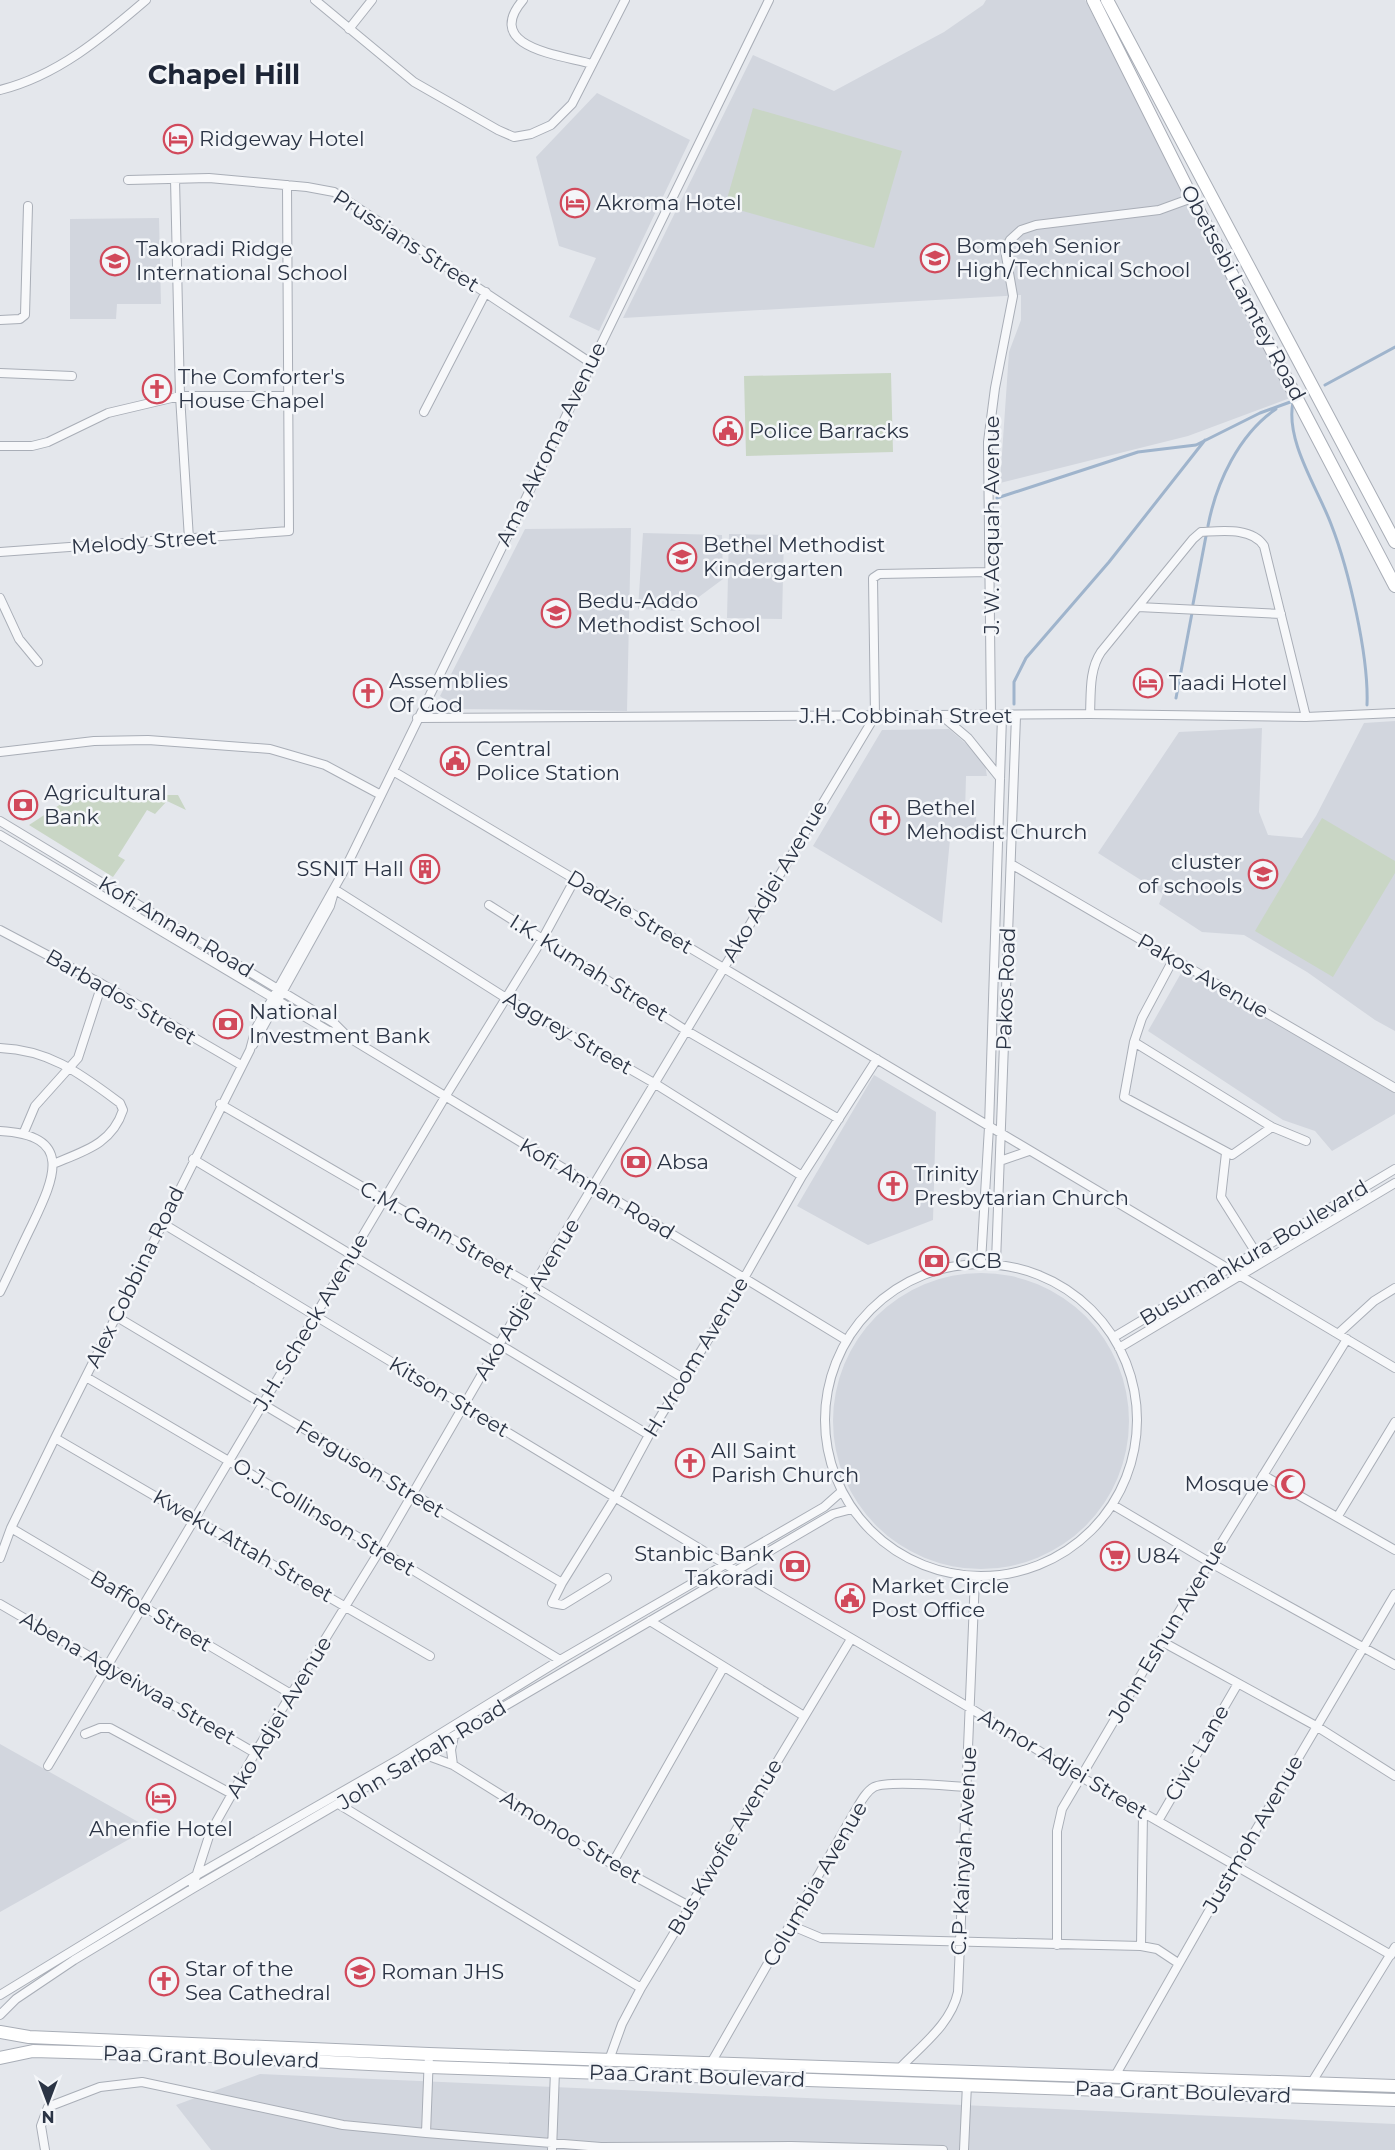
<svg xmlns="http://www.w3.org/2000/svg" width="1395" height="2150" font-family="Montserrat,sans-serif">
<style>
.built{fill:#d2d6de}
.green{fill:#c9d6c5}
.lines{fill:none;stroke-linecap:round;stroke-linejoin:round}
.stream{stroke:#9fb4cc;stroke-width:3}
.street-casing{stroke:#a9aeb7;stroke-width:10}
.secondary-casing{stroke:#a9aeb7;stroke-width:14}
.street{stroke:#f7f8fa;stroke-width:8}
.secondary{stroke:#fff;stroke-width:12}
.labels{text-anchor:middle;stroke-width:5;stroke-linejoin:round;paint-order:stroke}
.poi-label{font-size:21px;fill:#2b3445;stroke:#f4f6f9;text-anchor:start}
.street-label{font-size:21px;fill:#2b3445;stroke:#f4f6f9}
.district-label{font-size:27px;font-weight:bold;fill:#1d2536;stroke:#f4f6f9}
</style>
<rect width="100%" height="100%" fill="#e4e7ec"/>
<path class="built" d="M986,0H1085L1290,398L1188,436L1000,483L1009,352L1021,320V295L623,318L753,55L834,91L944,32L983,5Z
M597,93L690,140L599,331L569,317L596,258L559,246L536,157Z
M159,218L161,304H117L116,319H70V219Z
M631,528L627,711L457,709L440,696L525,529Z
M643,533L722,535L723,579L680,611L638,609Z
M729,534L784,535L782,619L727,618Z
M1395,721V1031L1375,1020L1307,972L1244,935L1202,932L1159,904L1163,894L1098,853L1179,732L1262,728L1259,812L1268,835L1302,838L1316,816L1364,723Z
M949,729L984,759L987,776H966L965,814L976,815L977,840L959,830L950,839L942,923L813,846L882,730Z
M1184,968L1395,1089V1114L1332,1151L1315,1131L1283,1120L1148,1031Z
M874,1075L936,1112L933,1220L868,1245L797,1206Z
M833 1421a148 148 0 1 1 296 0a148 148 0 1 1-296 0Z
M0,1744L149,1828L0,1912Z
M260,2074L1395,2124V2150H211L176,2105Z"/>
<path class="green" d="M753,108L902,151L874,248L725,206Z
M891,373L893,452L746,456L744,376Z
M145,795H178L186,810L167,801L155,814L147,810L118,856L125,860L113,877L29,825L64,802Z
M1322,818L1395,861V873L1333,977L1255,931Z"/>
<g class="lines">
<path class="stream" d="M1325,385L1395,347
M1293,402C1285,441 1318,489 1331,524C1349,570 1369,657 1367,705
M997,498L1138,452L1196,445L1260,413L1293,401
M1208,526C1216,483 1239,434 1276,409
M1193,604L1206,536
M1176,698L1192,613
M1014,704V682L1026,658L1109,562L1205,440"/>
<g class="street-casing">
<path id="street" d="M315,0L414,82L498,130L514,137L531,134L551,125L572,104L625,0
M523,0C482,48 562,55 592,64
M349,29L372,0
M0,90C57,76 103,37 146,0
M175,179L180,396L189,539
M128,180L209,178L307,187L334,192L591,363
M0,320L20,319L25,315L28,206
M0,373L72,376
M424,412L486,292
M0,446H32L48,442L108,413L180,396H288
M0,552L289,531L287,185
M0,598L19,639L38,662
M1138,607L1281,614
M1090,714C1091,693 1089,670 1101,652L1193,539L1201,532C1222,531 1252,527 1264,546L1306,717
M942,716L968,738L1000,778
M991,716L988,442L995,388L1013,296L1005,250L1010,240L1021,230L1036,225L1159,210L1192,198
M417,718L1090,714L1306,717L1395,713
M0,752L94,741L148,740L270,749L325,765L381,795
M393,771L1395,1368
M0,821L334,1023L346,1035
M0,835L327,1030L348,1037L846,1340
M1011,864L1395,1088
M334,889L506,998L654,1083L802,1176
M489,905L687,1031L839,1119
M0,930L102,984L241,1065
M1134,1042L1272,1127L1232,1155L1124,1097L1134,1042L1142,1018L1174,958
M253,1045L330,906L334,892
M0,1048C51,1050 82,1075 120,1103L123,1110C112,1144 84,1151 53,1164
M220,1104L533,1286L683,1378
M1272,1127L1306,1141
M0,1131C74,1135 55,1177 32,1225C21,1247 11,1270 0,1292
M24,1132L35,1106L78,1058L102,984
M1226,1153L1221,1197L1255,1251
M193,1159L649,1435
M1000,1161L1029,1151
M162,1223L725,1564L970,1708L1081,1777L1391,1955
M981,1262L989,1127L1002,716
M996,1262L1016,716
M825 1420a156 156 0 1 1 312 0a156 156 0 1 1-312 0Z
M117,1317L562,1583
M1339,1333L1374,1301L1395,1288
M1114,1337L1395,1169
M1119,1348L1395,1183
M86,1377L380,1550L560,1660
M55,1438L430,1656
M1263,1475L1395,1550
M1113,1505L1209,1562L1395,1665
M1338,1516L1395,1422
M11,1528L291,1694
M0,1558L11,1528L55,1438L250,1050L256,1028L346,867L769,0
M607,1578L563,1605L552,1603L562,1583L616,1496L649,1435L722,1317L802,1176L877,1059
M0,1604L255,1753
M650,1621L804,1716
M1161,1641L1316,1726L1395,1776
M85,1734L100,1728H110L232,1794
M423,1754L453,1765L612,1864L689,1906
M453,1765L451,1750L454,1736
M48,1766L445,1097L543,938L575,879
M340,1805L641,1988
M1158,1821L1237,1685
M612,1864L723,1668
M192,1889L210,1833L255,1753L380,1550L533,1286L875,716L873,578L879,574L990,572
M790,1925L821,1938L1141,1946L1157,1949L1178,1963
M1057,1945V1831L1062,1809L1161,1641L1347,1339
M1141,1946L1143,1813
M0,1995L195,1876L401,1758L560,1660L824,1507L842,1491
M0,2015L16,1999L74,1960L192,1889L833,1514L852,1509
M609,2060L622,2024L641,1988L851,1639
M711,2063L854,1813C859,1805 865,1792 874,1787C888,1780 949,1786 967,1787
M900,2068C922,2045 951,2024 958,1992L975,1577
M1115,2076L1234,1867L1395,1594
M1312,2082L1395,1947
M426,2133L429,2054
M45,2150L41,2126L48,2107L100,2087L142,2082L343,2125L426,2133L601,2147L791,2146L943,2150
M552,2150L555,2071
M964,2150L967,2084"/>
</g>
<g class="secondary-casing">
<path id="secondary" d="M1093,0L1192,198L1395,586
M1107,0L1395,542
M0,2032L29,2037L429,2054L1395,2086
M0,2058L33,2051L211,2056L429,2067L1395,2100"/>
</g>
<use href="#street" class="street"/>
<use href="#secondary" class="secondary"/>
</g>
<defs>
<g id="hotel-ring" transform="scale(1.5)"><circle r="9.5" fill="#f4f6f9" stroke="#d1495b" stroke-width="1.5"/><path d="M-6-4.5h1.5V1H6V5H4.5V3h-9V5H-6ZM-4 0a1.8 1.8 0 1 1 3.6 0ZM.5 0V-2.5h3Q6-2.5 6 0Z" fill="#d1495b"/></g>
<g id="school-ring" transform="scale(1.5)"><circle r="9.5" fill="#f4f6f9" stroke="#d1495b" stroke-width="1.5"/><path d="M0-5L7-2L0 1L-7-2ZM-4 1L0 2.5L4 1V4Q0 6-4 4Z" fill="#d1495b"/></g>
<g id="church-ring" transform="scale(1.5)"><circle r="9.5" fill="#f4f6f9" stroke="#d1495b" stroke-width="1.5"/><path d="M-1.2-6h2.4v3.5h3.3v2.4h-3.3V6h-2.4V-.1h-3.3v-2.4h3.3Z" fill="#d1495b"/></g>
<g id="civic-ring" transform="scale(1.5)"><circle r="9.5" fill="#f4f6f9" stroke="#d1495b" stroke-width="1.5"/><path d="M-.6-6.5H3V-4.5H.6V-3L4-1V1h2V6H-6V1h2V-1L-.6-3ZM-1.2 2.5V6h2.4V2.5Z" fill="#d1495b"/></g>
<g id="bank-ring" transform="scale(1.5)"><circle r="9.5" fill="#f4f6f9" stroke="#d1495b" stroke-width="1.5"/><path d="M-6-4H6V4H-6ZM0-2.3a2.3 2.3 0 1 0 0 4.6a2.3 2.3 0 1 0 0-4.6Z" fill="#d1495b"/></g>
<g id="building-ring" transform="scale(1.5)"><circle r="9.5" fill="#f4f6f9" stroke="#d1495b" stroke-width="1.5"/><path d="M-4-6H4V6H1V3H-1V6H-4ZM-2.5-4.3h1.7v1.8h-1.7ZM.8-4.3h1.7v1.8H.8ZM-2.5-1h1.7V.8h-1.7ZM.8-1h1.7V.8H.8Z" fill="#d1495b"/></g>
<g id="mosque-ring" transform="scale(1.5)"><circle r="9.5" fill="#f4f6f9" stroke="#d1495b" stroke-width="1.5"/><path d="M3.5-4.9A6 6 0 1 0 3.5 4.9A5 5 0 1 1 3.5-4.9Z" fill="#d1495b"/></g>
<g id="supermarket-ring" transform="scale(1.5)"><circle r="9.5" fill="#f4f6f9" stroke="#d1495b" stroke-width="1.5"/><path d="M-6-5.5h2.5l.6 2H6L4.5 2H-2.5L-4.4-4H-6ZM-1.5 3.2a1.3 1.3 0 1 0 .1 0ZM3 3.2a1.3 1.3 0 1 0 .1 0Z" fill="#d1495b"/></g>
</defs>
<g fill-rule="evenodd">
<use href="#hotel-ring" x="178" y="139"/>
<use href="#hotel-ring" x="575" y="203"/>
<use href="#school-ring" x="935" y="258"/>
<use href="#school-ring" x="115" y="261"/>
<use href="#church-ring" x="157" y="389"/>
<use href="#civic-ring" x="728" y="431"/>
<use href="#school-ring" x="682" y="557"/>
<use href="#school-ring" x="556" y="613"/>
<use href="#hotel-ring" x="1148" y="683"/>
<use href="#church-ring" x="368" y="693"/>
<use href="#civic-ring" x="455" y="761"/>
<use href="#bank-ring" x="23" y="805"/>
<use href="#church-ring" x="885" y="820"/>
<use href="#building-ring" x="425" y="869"/>
<use href="#school-ring" x="1263" y="874"/>
<use href="#bank-ring" x="228" y="1024"/>
<use href="#bank-ring" x="636" y="1162"/>
<use href="#church-ring" x="893" y="1186"/>
<use href="#bank-ring" x="934" y="1261"/>
<use href="#church-ring" x="690" y="1463"/>
<use href="#mosque-ring" x="1290" y="1484"/>
<use href="#supermarket-ring" x="1115" y="1556"/>
<use href="#bank-ring" x="795" y="1566"/>
<use href="#civic-ring" x="850" y="1598"/>
<use href="#hotel-ring" x="161" y="1798"/>
<use href="#school-ring" x="360" y="1972"/>
<use href="#church-ring" x="164" y="1981"/>
</g>
<g class="labels">
<g class="poi-label">
<text x="199" y="146">Ridgeway Hotel</text>
<text x="596" y="210">Akroma Hotel</text>
<text x="956" y="253">Bompeh Senior<tspan x="956" dy="24">High/Technical School</tspan></text>
<text x="136" y="256">Takoradi Ridge<tspan x="136" dy="24">International School</tspan></text>
<text x="178" y="384">The Comforter's<tspan x="178" dy="24">House Chapel</tspan></text>
<text x="749" y="438">Police Barracks</text>
<text x="703" y="552">Bethel Methodist<tspan x="703" dy="24">Kindergarten</tspan></text>
<text x="577" y="608">Bedu-Addo<tspan x="577" dy="24">Methodist School</tspan></text>
<text x="389" y="688">Assemblies<tspan x="389" dy="24">Of God</tspan></text>
<text x="1169" y="690">Taadi Hotel</text>
<text x="476" y="756">Central<tspan x="476" dy="24">Police Station</tspan></text>
<text x="44" y="800">Agricultural<tspan x="44" dy="24">Bank</tspan></text>
<text x="906" y="815">Bethel<tspan x="906" dy="24">Mehodist Church</tspan></text>
<text x="1242" y="869" text-anchor="end">cluster<tspan x="1242" dy="24">of schools</tspan></text>
<text x="404" y="876" text-anchor="end">SSNIT Hall</text>
<text x="249" y="1019">National<tspan x="249" dy="24">Investment Bank</tspan></text>
<text x="657" y="1169">Absa</text>
<text x="914" y="1181">Trinity<tspan x="914" dy="24">Presbytarian Church</tspan></text>
<text x="955" y="1268">GCB</text>
<text x="711" y="1458">All Saint<tspan x="711" dy="24">Parish Church</tspan></text>
<text x="1269" y="1491" text-anchor="end">Mosque</text>
<text x="774" y="1561" text-anchor="end">Stanbic Bank<tspan x="774" dy="24">Takoradi</tspan></text>
<text x="1136" y="1563">U84</text>
<text x="871" y="1593">Market Circle<tspan x="871" dy="24">Post Office</tspan></text>
<text x="161" y="1836" text-anchor="middle">Ahenfie Hotel</text>
<text x="185" y="1976">Star of the<tspan x="185" dy="24">Sea Cathedral</tspan></text>
<text x="381" y="1979">Roman JHS</text>
</g>
<g class="street-label">
<text transform="translate(406 241) rotate(33)" y="7">Prussians Street</text>
<text transform="translate(1243 293) rotate(62)" y="7">Obetsebi Lamtey Road</text>
<text transform="translate(551 444) rotate(-64)" y="7">Ama Akroma Avenue</text>
<text transform="translate(992 525) rotate(-90)" y="7">J. W. Acquah Avenue</text>
<text transform="translate(144 542) rotate(-4)" y="7">Melody Street</text>
<text x="906" y="723">J.H. Cobbinah Street</text>
<text transform="translate(775 881) rotate(-59)" y="7">Ako Adjei Avenue</text>
<text transform="translate(630 912) rotate(31)" y="7">Dadzie Street</text>
<text transform="translate(176 927) rotate(31)" y="7">Kofi Annan Road</text>
<text transform="translate(589 968) rotate(32)" y="7">I.K. Kumah Street</text>
<text transform="translate(1203 976) rotate(30)" y="7">Pakos Avenue</text>
<text transform="translate(1006 989) rotate(-88)" y="7">Pakos Road</text>
<text transform="translate(121 997) rotate(30)" y="7">Barbados Street</text>
<text transform="translate(568 1033) rotate(30)" y="7">Aggrey Street</text>
<text transform="translate(597 1189) rotate(31)" y="7">Kofi Annan Road</text>
<text transform="translate(437 1230) rotate(30)" y="7">C.M. Cann Street</text>
<text transform="translate(1254 1253) rotate(-31)" y="7">Busumankura Boulevard</text>
<text transform="translate(135 1277) rotate(-64)" y="7">Alex Cobbina Road</text>
<text transform="translate(527 1299) rotate(-59)" y="7">Ako Adjei Avenue</text>
<text transform="translate(311 1322) rotate(-59)" y="7">J.H. Scheck Avenue</text>
<text transform="translate(696 1357) rotate(-59)" y="7">H. Vroom Avenue</text>
<text transform="translate(449 1397) rotate(31)" y="7">Kitson Street</text>
<text transform="translate(370 1469) rotate(31)" y="7">Ferguson Street</text>
<text transform="translate(324 1517) rotate(31)" y="7">O.J. Collinson Street</text>
<text transform="translate(243 1546) rotate(30)" y="7">Kweku Attah Street</text>
<text transform="translate(151 1611) rotate(31)" y="7">Baffoe Street</text>
<text transform="translate(1168 1631) rotate(-59)" y="7">John Eshun Avenue</text>
<text transform="translate(128 1678) rotate(30)" y="7">Abena Agyeiwaa Street</text>
<text transform="translate(279 1717) rotate(-59)" y="7">Ako Adjei Avenue</text>
<text transform="translate(1197 1753) rotate(-60)" y="7">Civic Lane</text>
<text transform="translate(422 1755) rotate(-31)" y="7">John Sarbah Road</text>
<text transform="translate(1063 1764) rotate(31)" y="7">Annor Adjei Street</text>
<text transform="translate(1253 1834) rotate(-60)" y="7">Justmoh Avenue</text>
<text transform="translate(571 1837) rotate(31)" y="7">Amonoo Street</text>
<text transform="translate(725 1847) rotate(-59)" y="7">Bus Kwofie Avenue</text>
<text transform="translate(964 1851) rotate(-87)" y="7">C.P Kainyah Avenue</text>
<text transform="translate(815 1884) rotate(-60)" y="7">Columbia Avenue</text>
<text transform="translate(211 2057) rotate(2)" y="7">Paa Grant Boulevard</text>
<text transform="translate(697 2076) rotate(2)" y="7">Paa Grant Boulevard</text>
<text transform="translate(1183 2092) rotate(2)" y="7">Paa Grant Boulevard</text>
</g>
<g class="district-label">
<text x="224" y="84">Chapel Hill</text>
</g>
</g>
<g transform="translate(48 2102) rotate(180)" stroke="#f4f6f9" stroke-width="4.5" paint-order="stroke">
<path d="M0-4.5L10 22L0 15L-10 22Z" fill="#2b3445"/>
<text y="-9" font-size="16" font-weight="bold" text-anchor="middle" fill="#2b3445">N</text>
</g>
</svg>
